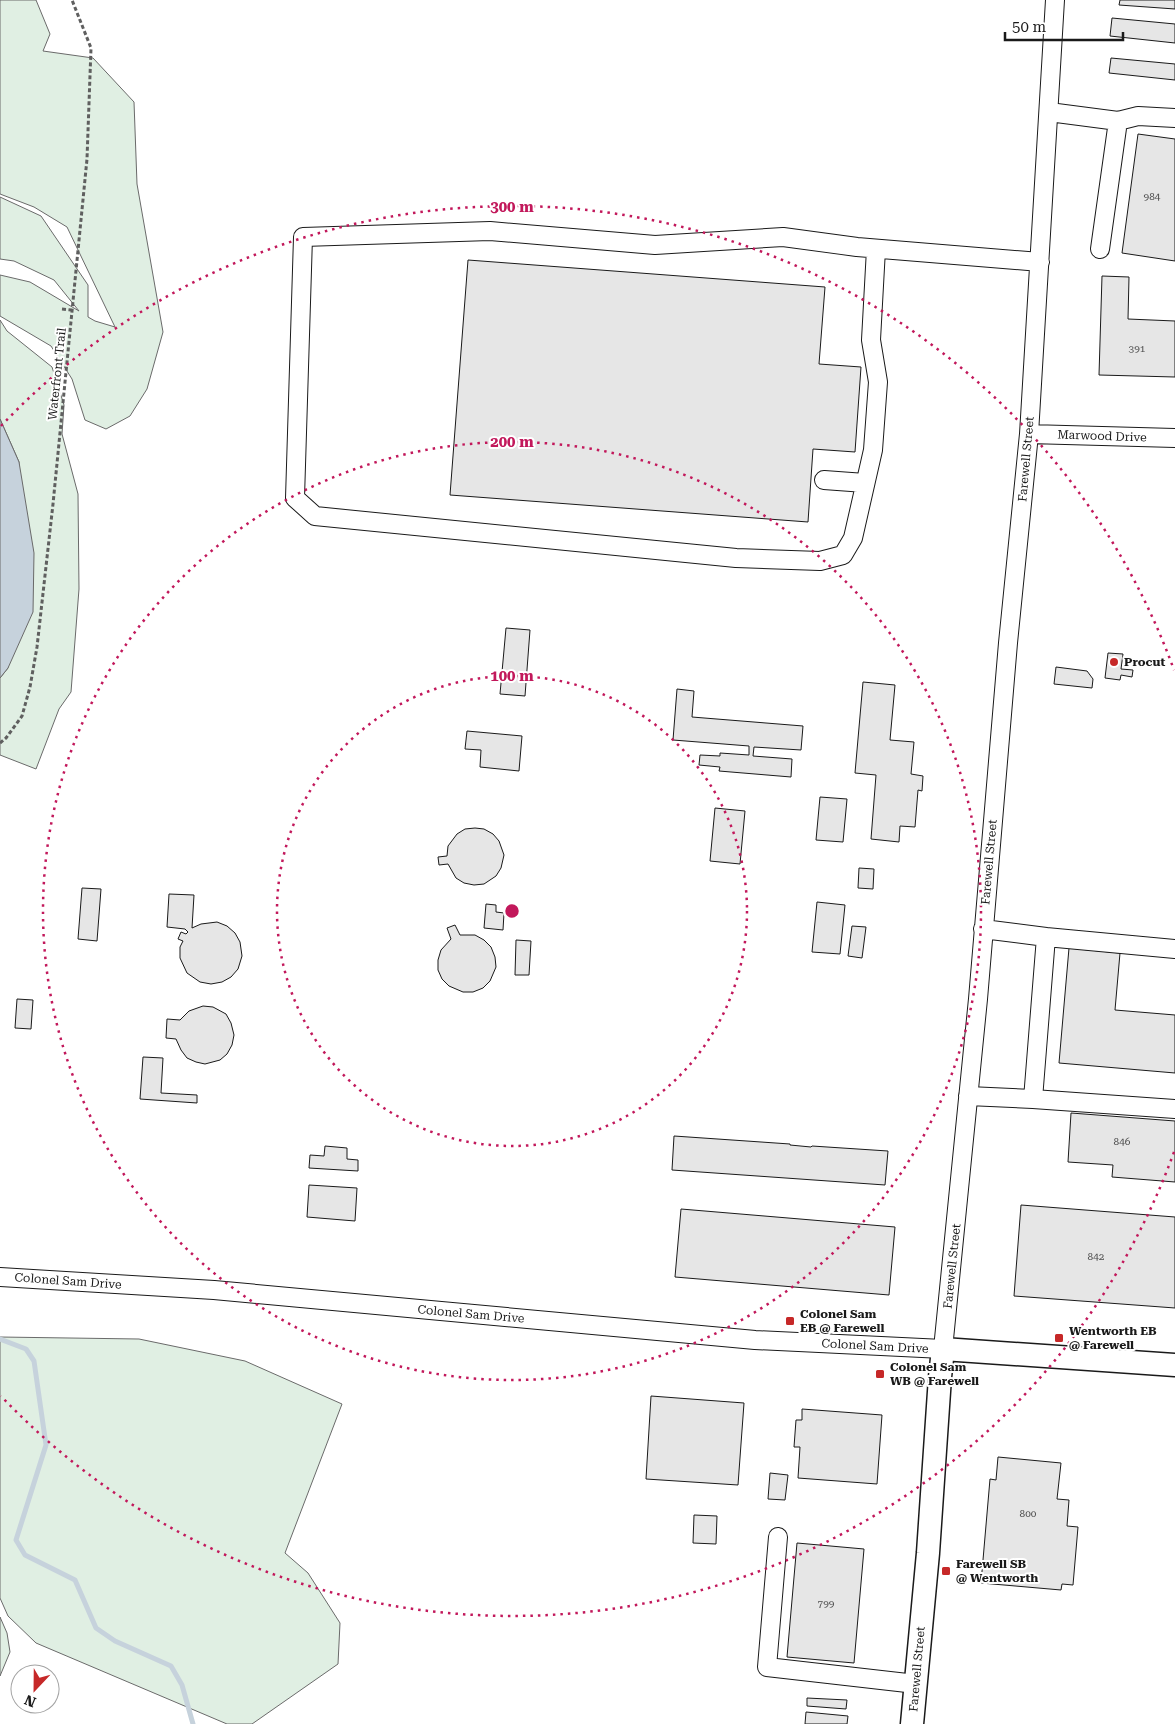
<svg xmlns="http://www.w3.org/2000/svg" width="1175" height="1724" font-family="'Roboto Serif',serif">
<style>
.green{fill:#e0efe3;stroke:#6a6a6a}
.water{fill:#c6d2dc;stroke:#6a6a6a}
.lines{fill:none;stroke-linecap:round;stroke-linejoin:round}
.stream{stroke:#c6d2dc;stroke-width:5}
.building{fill:#e6e6e6;stroke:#1a1a1a}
.minor-casing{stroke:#1a1a1a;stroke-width:20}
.major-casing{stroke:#1a1a1a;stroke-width:25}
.path{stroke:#5f5f5f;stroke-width:3;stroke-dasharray:4 2.5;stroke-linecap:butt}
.minor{stroke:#fff;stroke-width:18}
.major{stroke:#fff;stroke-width:22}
.ring{fill:none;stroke:#c2185b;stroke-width:2.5;stroke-dasharray:2.5 5}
.poi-dot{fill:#c62828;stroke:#fff;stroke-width:2}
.labels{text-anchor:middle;stroke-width:4;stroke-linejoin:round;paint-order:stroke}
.number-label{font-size:10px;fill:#4d4d4d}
.street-label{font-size:12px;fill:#1a1a1a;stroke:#fff}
.poi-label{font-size:12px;font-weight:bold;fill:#1a1a1a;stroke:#fff;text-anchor:start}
.centre{fill:#c2185b;stroke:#fff;stroke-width:2.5}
.ring-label{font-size:15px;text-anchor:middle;font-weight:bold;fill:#c2185b;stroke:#fff;stroke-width:4;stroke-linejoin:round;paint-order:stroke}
</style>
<rect width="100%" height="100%" fill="#fff"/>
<path class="green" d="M0,0H36L50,34L43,51L93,58L134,102L137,184L163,332L147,389L130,416L106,429L85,420L72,379L51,346L0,316V275L30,282L79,311L54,280L14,261L0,259V197L41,216L88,285V317L95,321L115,327L67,227L34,207L0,194Z
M0,320L7,331L52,367L64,405L62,434L78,494L79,589L71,692L59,709L36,769L0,755V678L8,668L19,462L0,419Z
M0,1337L139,1339L245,1361L342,1404L285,1553L308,1573L340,1623L338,1664L252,1724H227L36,1643L8,1616L0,1598Z
M0,1617L7,1633L10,1652L0,1676Z"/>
<path class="water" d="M0,419L19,462L34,553L33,612L8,668L0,678Z"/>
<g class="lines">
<path class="stream" d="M0,1339L26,1349L34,1361L46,1445L16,1540L25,1555L75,1580L96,1628L115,1641L171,1666L182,1685L193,1724"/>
</g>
<path class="building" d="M1120,0H1175V9L1119,5Z
M1112,18L1175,24V43L1110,36Z
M1111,58L1175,64V80L1109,73Z
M1138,134L1175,139V261L1122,253Z
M468,260L825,287L819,364L861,367L855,452L813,449L808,522L450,495Z
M1102,276L1129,277L1128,319L1175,321V377L1099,375Z
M506,628L530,630L525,696L500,694Z
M1108,653L1123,654L1121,669L1133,670L1132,677L1121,675L1120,680L1105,678Z
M1056,667L1087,671L1093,679L1092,688L1054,684Z
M863,682L895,685L890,740L914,742L911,774L923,776L922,791L918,790L915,827L900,826L899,842L871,839L876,775L855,773Z
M677,689L694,691L692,717L803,726L801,750L754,747L753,756L792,759L791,777L719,771L720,767L699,765L700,755L720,756V753L749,755V746L673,740Z
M467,731L522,736L519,771L480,767L481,750L465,749Z
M820,797L847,799L843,842L816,840Z
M715,808L745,811L740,864L710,861Z
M475,828L484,829L493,834L499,841L504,855L501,868L496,876L484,884L474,885L464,883L456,878L448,864L439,865L438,857L447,856L448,846L457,834L465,829Z
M859,868L874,869L873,889L858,888Z
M82,888L101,889L97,941L78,939Z
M169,894L194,895L192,928L201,924L217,922L227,926L235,933L240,942L242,956L238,969L231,977L222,982L211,984L200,982L187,973L180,958V947L183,941L178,939L181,932L186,934L188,932L185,929L167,927Z
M817,902L845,905L840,954L812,952Z
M486,904L496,905V912L504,913L503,930L484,928Z
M455,925L460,935H475L484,940L491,947L495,957L496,967L490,981L483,988L473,992H463L449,986L442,979L438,970V960L441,950L451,939L447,928Z
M852,926L866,927L862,958L848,956Z
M516,940L531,941L529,975H515Z
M1069,948L1120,953L1115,1010L1175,1015V1073L1059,1063Z
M17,999L33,1000L31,1029L15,1028Z
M203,1006L213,1007L226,1014L231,1023L234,1035L232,1045L227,1054L220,1060L205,1064L196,1062L187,1058L181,1050L176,1039L166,1038L167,1019L180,1020L189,1011Z
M143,1057L163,1058L161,1093L197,1095V1103L140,1099Z
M1071,1113L1175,1121V1182L1112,1177L1113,1165L1068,1162Z
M674,1136L790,1144V1145L811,1147L812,1146L888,1151L885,1185L672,1170Z
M325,1146L347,1148V1159L358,1160V1171L309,1168L310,1155L324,1156Z
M309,1185L357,1188L355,1221L307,1217Z
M1021,1205L1175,1217V1308L1014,1296Z
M681,1209L895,1227L889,1295L675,1277Z
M651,1396L744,1403L738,1485L646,1479Z
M802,1409L882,1415L877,1484L798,1478L800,1447H794L796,1420H802Z
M998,1457L1061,1463L1057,1499L1069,1500L1067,1526L1078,1527L1073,1585L1062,1584L1061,1590L981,1583L990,1479L996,1480Z
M770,1473L788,1475L785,1500L768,1499Z
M694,1515L717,1516L716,1544L693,1543Z
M797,1543L864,1549L854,1663L787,1657Z
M807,1698L847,1700L846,1709L807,1706Z
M806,1712L848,1716L847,1724H805Z"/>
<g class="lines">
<g class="minor-casing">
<path id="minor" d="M1049,112L1118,121L1100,249
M1118,121L1138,116L1175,118
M876,249L871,340L878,382L873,450L853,538L843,555L820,561L736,558L315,516L295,498L303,237L490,231L655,245L783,237L857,247L1040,262
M1029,434L1175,438
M824,480L865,483
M1046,937L1175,949
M968,1096L1033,1099L1046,937L983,929
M1033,1099L1175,1109
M0,1277L214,1290L755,1340L943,1349L978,999L1008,643L1029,434L1055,0
M778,1537L767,1667L916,1684"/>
</g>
<g class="major-casing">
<path id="major" d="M912,1724L928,1553L940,1377L943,1349L1175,1365"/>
</g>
<path class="path" d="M62,309L72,310
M0,743L6,738L22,716L30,687L37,647L53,504L87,159L91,48L72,0"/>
<use href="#minor" class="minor"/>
<use href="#major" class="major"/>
</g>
<g class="ring">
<circle cx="512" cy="911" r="235"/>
<circle cx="512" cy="911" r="469"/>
<path d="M1174 1152A704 704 0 0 1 1 1396M1 426A704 704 0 0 1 1174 670"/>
</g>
<g class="poi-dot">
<circle cx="1114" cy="662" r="5"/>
<rect x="785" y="1316" width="10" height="10" rx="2.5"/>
<rect x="1054" y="1333" width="10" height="10" rx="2.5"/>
<rect x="875" y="1369" width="10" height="10" rx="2.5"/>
<rect x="941" y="1566" width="10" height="10" rx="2.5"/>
</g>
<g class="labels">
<g class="number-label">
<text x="1152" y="200">984</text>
<text x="1137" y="352">391</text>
<text x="1122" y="1145">846</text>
<text x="1096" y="1260">842</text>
<text x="1028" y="1517">800</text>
<text x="826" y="1607">799</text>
</g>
<g class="street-label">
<text transform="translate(57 374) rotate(-84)" y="4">Waterfront Trail</text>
<text transform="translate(1102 436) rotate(2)" y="4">Marwood Drive</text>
<text transform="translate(1026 459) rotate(-85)" y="4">Farewell Street</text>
<text transform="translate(989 862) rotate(-85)" y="4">Farewell Street</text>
<text transform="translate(952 1266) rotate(-84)" y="4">Farewell Street</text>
<text transform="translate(68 1281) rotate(4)" y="4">Colonel Sam Drive</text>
<text transform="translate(471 1314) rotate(5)" y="4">Colonel Sam Drive</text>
<text transform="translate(875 1346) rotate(3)" y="4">Colonel Sam Drive</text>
<text transform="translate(917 1669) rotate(-85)" y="4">Farewell Street</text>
</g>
<g class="poi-label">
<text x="1124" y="666">Procut</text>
<text x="800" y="1318">Colonel Sam<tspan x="800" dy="14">EB @ Farewell</tspan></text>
<text x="1069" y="1335">Wentworth EB<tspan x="1069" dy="14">@ Farewell</tspan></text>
<text x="890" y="1371">Colonel Sam<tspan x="890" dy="14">WB @ Farewell</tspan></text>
<text x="956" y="1568">Farewell SB<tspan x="956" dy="14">@ Wentworth</tspan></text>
</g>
</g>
<circle cx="512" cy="911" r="8" class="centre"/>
<g class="ring-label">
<text x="512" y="212">300 m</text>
<text x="512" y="447">200 m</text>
<text x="512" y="681">100 m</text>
</g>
<g transform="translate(35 1689) rotate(202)"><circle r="24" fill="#ffffff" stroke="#a3a3a3"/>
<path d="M0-4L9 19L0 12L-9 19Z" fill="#c62828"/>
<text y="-8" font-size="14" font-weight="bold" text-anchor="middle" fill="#1a1a1a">N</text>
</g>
<path d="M1005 32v8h118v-8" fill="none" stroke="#1a1a1a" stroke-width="2.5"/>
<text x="1012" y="32" font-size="15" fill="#1a1a1a" stroke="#ffffff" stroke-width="4" paint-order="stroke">50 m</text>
</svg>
